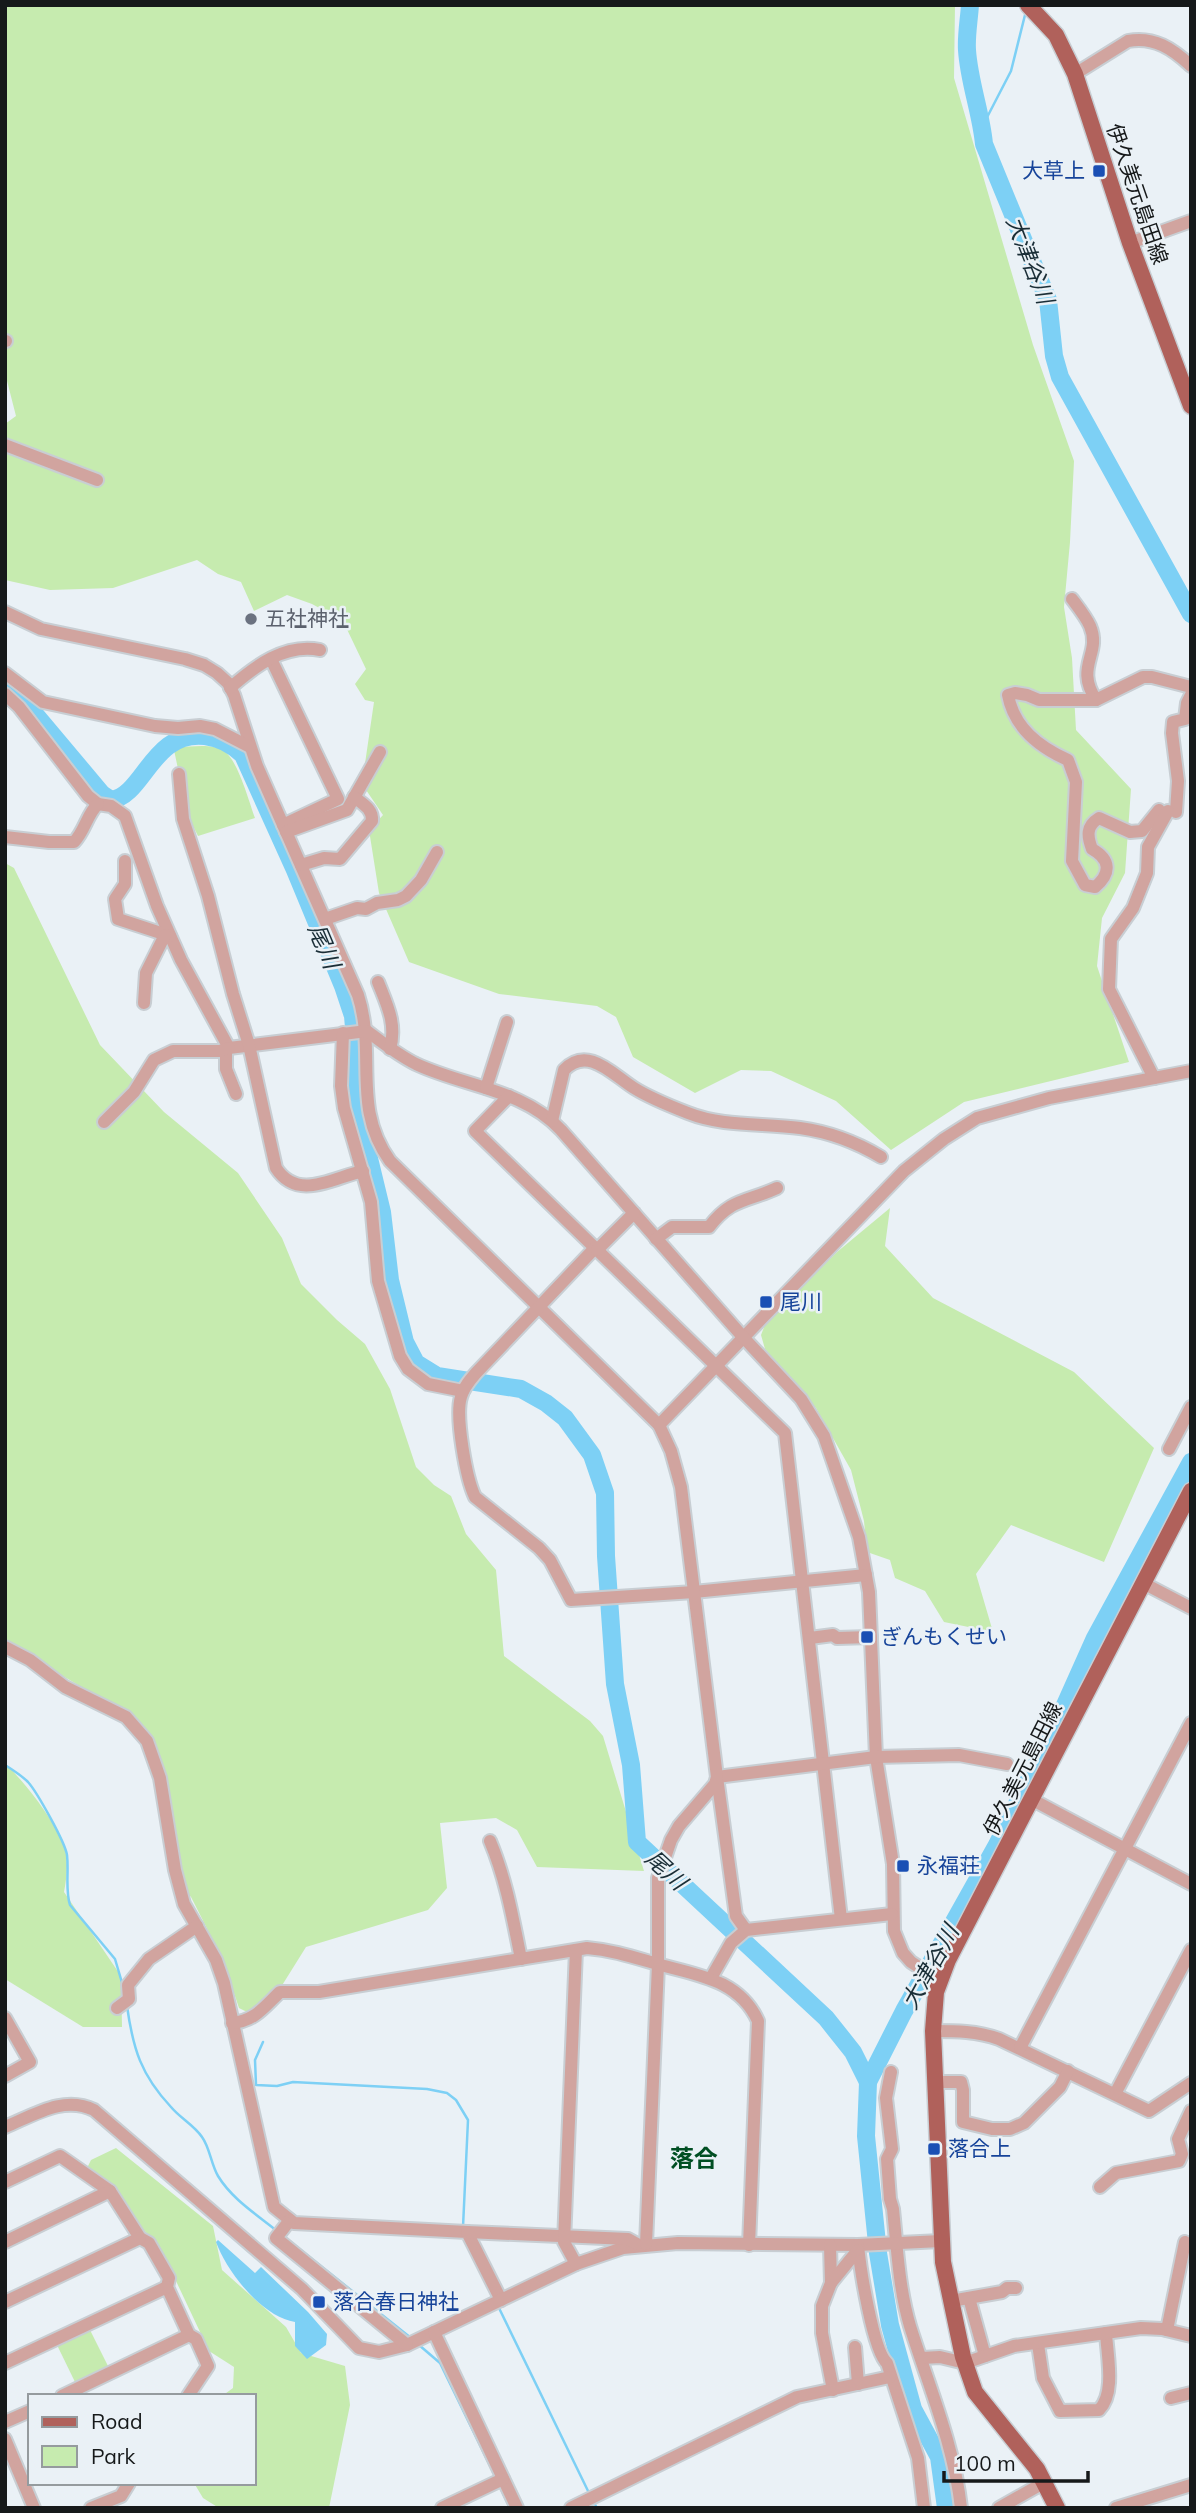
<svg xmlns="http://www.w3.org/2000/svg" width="1196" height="2513" viewBox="0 0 1196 2513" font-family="Mulish,'Noto Sans JP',sans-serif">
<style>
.green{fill:#c6ebaf}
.water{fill:#7dd0f5}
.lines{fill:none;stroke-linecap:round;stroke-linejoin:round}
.stream{stroke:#7dd0f5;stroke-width:2.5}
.river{stroke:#7dd0f5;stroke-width:18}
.minor-casing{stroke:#c8ced3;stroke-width:16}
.major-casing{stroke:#c8ced3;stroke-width:19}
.minor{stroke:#d1a49f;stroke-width:12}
.major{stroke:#b0615b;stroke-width:16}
.transit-dot{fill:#1a4fb4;stroke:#eaf1f6;stroke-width:2.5}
.worship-dot{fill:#6b7280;stroke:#eaf1f6;stroke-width:2.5}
.labels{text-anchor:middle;stroke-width:5;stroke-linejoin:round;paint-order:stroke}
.transit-label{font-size:21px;fill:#164399;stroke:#eaf1f6;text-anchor:start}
.street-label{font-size:21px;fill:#16191a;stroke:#eaf1f6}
.worship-label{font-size:21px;fill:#5b616d;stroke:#eaf1f6;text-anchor:start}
.water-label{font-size:23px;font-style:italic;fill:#1a2e37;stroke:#eaf1f6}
.quarter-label{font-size:24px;font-weight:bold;fill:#014f23;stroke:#eaf1f6}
</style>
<rect width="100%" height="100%" fill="#eaf1f6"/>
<g class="green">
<path d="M5,5h950l-1,73 79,267 41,116 -4,81 -6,65 8,51 4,72 55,59 -6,84 -23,45 -5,48 32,96 -165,40 -73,48 -55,-49 -65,-30 -30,-1 -46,23 -62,-36 -17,-40 -19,-11 -98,-12 -90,-32 -30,-69 -10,-63 14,-15 -21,-31 12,-82 -9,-2 -10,-16 11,-15 -23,-48 -31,-17 -25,-9 -33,16 -13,-29 -23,-8 -21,-14 -84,28 -63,2 -45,-10v-156l11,-8 -11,-43z"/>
<path d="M179,747c13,0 33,-4 45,4 14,9 25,51 31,67l-57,18 -10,-20 -14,-66z"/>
<path d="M5,863l9,5 86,177 64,67 74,61 44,65 19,46 36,36 28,24 25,45 26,78 18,18 17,11 15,38 30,36 8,86 86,65 13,15 41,135 -107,-4 -20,-37 -21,-12 -56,5 7,65 -19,22 -122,37 -45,72 -22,-11 -16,-48 -32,-63 -21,-22 -19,-138 -54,-41 -82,-48 -10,-2z"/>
<path d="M890,1208l-5,38 48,52 141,74 80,76 -50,114 -93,-37 -35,49 17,58 -49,-10 -19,-31 -30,-13 -5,-18 -23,-8 -3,-31 -13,-51 -35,-62 -51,-59 -4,-14 5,-13 71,-70z"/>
<path d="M5,1763c20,20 47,54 58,80 6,15 4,33 1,49l57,84 1,51h-39l-78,-48z"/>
<path d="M116,2148l97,78 9,44 64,57 15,26 44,13 5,39 -21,103h-110l-16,-10 -9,-15h60v-87h-32l11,-8 1,-21 -25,-16 -49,-104 -74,-77 5,-10z"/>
<path d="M90,2330l18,36 -33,16 -18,-37z"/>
</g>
<path class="water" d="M218,2240l37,33 6,-6 47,45 19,22 -1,11 -19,14 -12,-13v-24c-33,-5 -68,-50 -79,-80z"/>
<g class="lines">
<g class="stream">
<path d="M982,127l29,-56 15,-60"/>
<path d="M5,1765c8,5 16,10 23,17 9,10 37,60 39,73 2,17 -2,34 3,50l45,54 8,27"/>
<path d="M127,2006c6,43 14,69 44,101 9,11 23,18 31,30 8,11 9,27 16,39 14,23 38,38 59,55"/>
<path d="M263,2042l-8,18 1,25 21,1 16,-4 134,7 20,4 9,7 12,20 -5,107"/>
<path d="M282,2235l129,103"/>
<path d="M498,2306l92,189"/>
<path d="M419,2345l21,18 55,113"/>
<path d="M499,2485l11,23"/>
<path d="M593,2501l4,7"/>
</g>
<g class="river">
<path d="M970,5c-1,15 -4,31 -3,45 2,32 14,62 17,94l64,156 6,56 6,21 131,237"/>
<path d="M5,684l13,10 84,100 9,6c33,-4 41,-70 94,-64 15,2 27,8 38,19l52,115 48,116 10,30 2,23 -2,53 29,120 8,68 15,62 11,21 21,13 84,13 25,14 19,15 27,37 13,38 1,63 9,128 16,81 6,77 189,176 27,34 15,30"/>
<path d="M946,2508l-7,-51 -26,-48 -23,-84 -12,-72 -12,-117 2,-54 36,-71 93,-166 64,-131 34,-76 96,-176"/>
</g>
<defs>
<g id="minor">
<path d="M1075,74l53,-33c26,-5 45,8 63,25"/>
<path d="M1130,243l61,-22"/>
<path d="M5,341h1"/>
<path d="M5,445l92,35"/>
<path d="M1072,599c6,8 14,18 18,27 12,28 -16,40 6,74"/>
<path d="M5,612l36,17 144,30 19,6 13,8 11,10 6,12 23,71 101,229c19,59 -7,112 32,166l269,264 245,-254 40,-32 33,-21 72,-20 142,-27"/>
<path d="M271,659l67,140 -55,26"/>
<path d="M5,673l38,29 112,24 23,2 22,-2 15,3 35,18"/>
<path d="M230,688c25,-22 55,-45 90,-38"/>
<path d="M5,694l14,13 69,89 10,8 13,2 14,10 32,90 24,54 48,88 138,-17c16,12 31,24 49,33 49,23 107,25 145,66l182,207 58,62 23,37 35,101 10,55 7,165 17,107 1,67 9,22 8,9 29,19"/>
<path d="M179,774l4,45 25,77 25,98 16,51 27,123c22,34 58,9 87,3"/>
<path d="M1159,810l-17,21 -12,1 -31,-14c-13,8 -12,18 -7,31 18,10 20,24 3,38l-10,-2 -13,-24 4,-79 -8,-22c-29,-13 -54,-32 -60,-65l7,-2 12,2 12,5h57l47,-23h9l39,10"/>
<path d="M1176,812l2,-31 -6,-48 1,-11 12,-3 2,-16 4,-8"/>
<path d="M286,832l61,-22 33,-58"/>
<path d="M5,837l44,5h25c11,-11 13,-28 24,-38"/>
<path d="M125,861v23l-10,15 3,20 52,17"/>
<path d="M301,865l23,-7 16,1 32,-38c1,-12 -9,-17 -18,-24"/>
<path d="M325,919l32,-11 9,1 11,-6 21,-3 8,-4 15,-16 16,-28"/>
<path d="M378,982c9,23 19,42 12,67"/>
<path d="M144,1003l2,-30 19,-38"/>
<path d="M343,1033l-2,53 3,22 27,94 7,79 22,75 8,13 20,15 35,7"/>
<path d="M226,1049v20l10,25"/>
<path d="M1154,1078l-45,-89 2,-50 22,-31 14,-35 1,-26 20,-36"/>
<path d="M486,1088l21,-66"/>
<path d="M509,1096l-34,35 310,302 56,486"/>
<path d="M552,1121l12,-51c24,-25 49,5 70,18 16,10 36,18 54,25 35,14 75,10 112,15 30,4 56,14 81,29"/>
<path d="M104,1122l30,-30 20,-32 19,-9h47l9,-3"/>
<path d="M656,1239l16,-12h37c22,-29 38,-25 68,-39"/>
<path d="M595,1248l-119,125c-6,7 -13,15 -15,24 -6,19 5,81 14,100l64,51 11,12 21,40 123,-8 172,-17"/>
<path d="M597,1250l37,-37"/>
<path d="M1169,1449l22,-42"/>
<path d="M1143,1583l48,25"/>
<path d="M810,1638l23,-3 4,3 34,-1"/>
<path d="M5,1647l25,13 35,27 61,30 21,24 13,37 15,92 9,34 32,56 8,23 50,224 20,16 173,9 34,68"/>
<path d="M1031,1799l160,85"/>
<path d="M490,1841c16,38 23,78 31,118"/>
<path d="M746,1930l-10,-14 -19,-139 159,-20 83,-2 48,9"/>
<path d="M711,1978l20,-35 15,-13 146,-16"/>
<path d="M117,2008l12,-9 -1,-14 21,-26 48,-33"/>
<path d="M5,2018l25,44 -25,14"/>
<path d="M232,2023c23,-2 32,-16 48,-31h39l268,-44c25,2 46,9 70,16 39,11 82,15 101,57l-9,224"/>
<path d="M933,2031c23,0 44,0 66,8l150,72 42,-28"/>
<path d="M1020,2048l171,-325"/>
<path d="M891,2072l-5,26 6,51 -5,10 3,40 3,10c4,39 6,80 17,117 19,61 44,119 51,182"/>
<path d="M934,2082h27l2,8v32l29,7h18l14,-6 36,-36 8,-16"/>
<path d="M1115,2094l76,-144"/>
<path d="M5,2127c29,-12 59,-32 89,-17l208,179 57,59 20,4 28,-7 169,-81 47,-16 55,-5 180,2 83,-4"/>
<path d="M5,2182l55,-26 50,35 30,47 9,5 20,35 -2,9 22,48 7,4 12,27 -20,30"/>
<path d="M1100,2187l16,-14 63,-12 3,-7 -4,-15 13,-28"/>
<path d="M290,2220l-14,18 131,107"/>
<path d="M467,2232l161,7 9,5"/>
<path d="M5,2242l105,-51"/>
<path d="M646,2244l12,-279v-87l13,-38 8,-14 36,-42 2,-7 -36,-290 -10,-36 -12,-26"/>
<path d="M830,2245l1,38 -9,23v27l11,57"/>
<path d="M858,2245c2,22 15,106 29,118l31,95 6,50"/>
<path d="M576,2264l-12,-22 12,-292"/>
<path d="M831,2283l27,-33"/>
<path d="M969,2298l16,58"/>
<path d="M951,2301l51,-9 5,-4h9"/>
<path d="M5,2302l135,-64"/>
<path d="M1167,2330l18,-88"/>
<path d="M434,2332l83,176"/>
<path d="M1038,2344l5,34 17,33 39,-1c17,-17 8,-55 7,-77"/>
<path d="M855,2347l3,37"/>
<path d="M922,2358l18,-1 25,6 49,-17 127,-18 21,1 29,7"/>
<path d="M5,2363l162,-76"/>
<path d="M62,2396l127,-61"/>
<path d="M1171,2398l20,-5"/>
<path d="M5,2422l25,-11"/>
<path d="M5,2439l29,69"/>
<path d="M91,2508l30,-12 8,-13"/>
<path d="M442,2508l61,-29"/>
<path d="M571,2508l226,-111 93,-20"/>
<path d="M999,2508l46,-26"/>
<path d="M1116,2508l75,-23"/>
</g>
<g id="major">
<path d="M1028,5l28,30 19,39 55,169 61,163"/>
<path d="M1057,2508l-20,-39 -62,-77 -12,-35 -20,-95 -10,-231 3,-39 12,-32 243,-469"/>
</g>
</defs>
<use href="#minor" class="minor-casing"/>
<use href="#major" class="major-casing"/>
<use href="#minor" class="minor"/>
<use href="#major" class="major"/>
</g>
<g class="transit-dot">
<rect x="1092" y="164" width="14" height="14" rx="3.5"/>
<rect x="759" y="1295" width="14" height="14" rx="3.5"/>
<rect x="860" y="1630" width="14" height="14" rx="3.5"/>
<rect x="896" y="1859" width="14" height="14" rx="3.5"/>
<rect x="927" y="2142" width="14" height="14" rx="3.5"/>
<rect x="312" y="2295" width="14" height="14" rx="3.5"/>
</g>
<circle class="worship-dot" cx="251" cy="619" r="7"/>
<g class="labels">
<g class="transit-label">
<text x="1085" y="178" text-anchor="end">大草上</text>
<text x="780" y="1309">尾川</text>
<text x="881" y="1644">ぎんもくせい</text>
<text x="917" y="1873">永福荘</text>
<text x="948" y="2156">落合上</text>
<text x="333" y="2309">落合春日神社</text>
</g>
<g class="street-label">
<text transform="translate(1137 194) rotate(71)" y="7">伊久美元島田線</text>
<text transform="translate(1023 1769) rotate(-63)" y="7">伊久美元島田線</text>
</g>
<g class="worship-label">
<text x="265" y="626">五社神社</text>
</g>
<g class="water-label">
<text transform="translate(1030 260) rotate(69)" y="8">大津谷川</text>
<text transform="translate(324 946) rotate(67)" y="8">尾川</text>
<text transform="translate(666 1870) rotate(43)" y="8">尾川</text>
<text transform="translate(930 1967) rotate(-61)" y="8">大津谷川</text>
</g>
<g class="quarter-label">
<text x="694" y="2167">落合</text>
</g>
</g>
<rect width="1196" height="2513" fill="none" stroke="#16191a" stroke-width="14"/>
<rect x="28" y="2394" width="228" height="91" fill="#eaf1f6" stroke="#959b9e" stroke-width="2"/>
<rect x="42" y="2417" width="35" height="10" fill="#b0615b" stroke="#959b9e" stroke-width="2"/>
<text x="91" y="2429" font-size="21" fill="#16191a">Road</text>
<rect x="42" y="2446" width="35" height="21" fill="#c6ebaf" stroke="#959b9e" stroke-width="2"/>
<text x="91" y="2464" font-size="21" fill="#16191a">Park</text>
<path d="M944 2471v10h144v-10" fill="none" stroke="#16191a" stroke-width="3.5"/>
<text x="954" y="2471" font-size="21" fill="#16191a" stroke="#eaf1f6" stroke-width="5" paint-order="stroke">100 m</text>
</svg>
